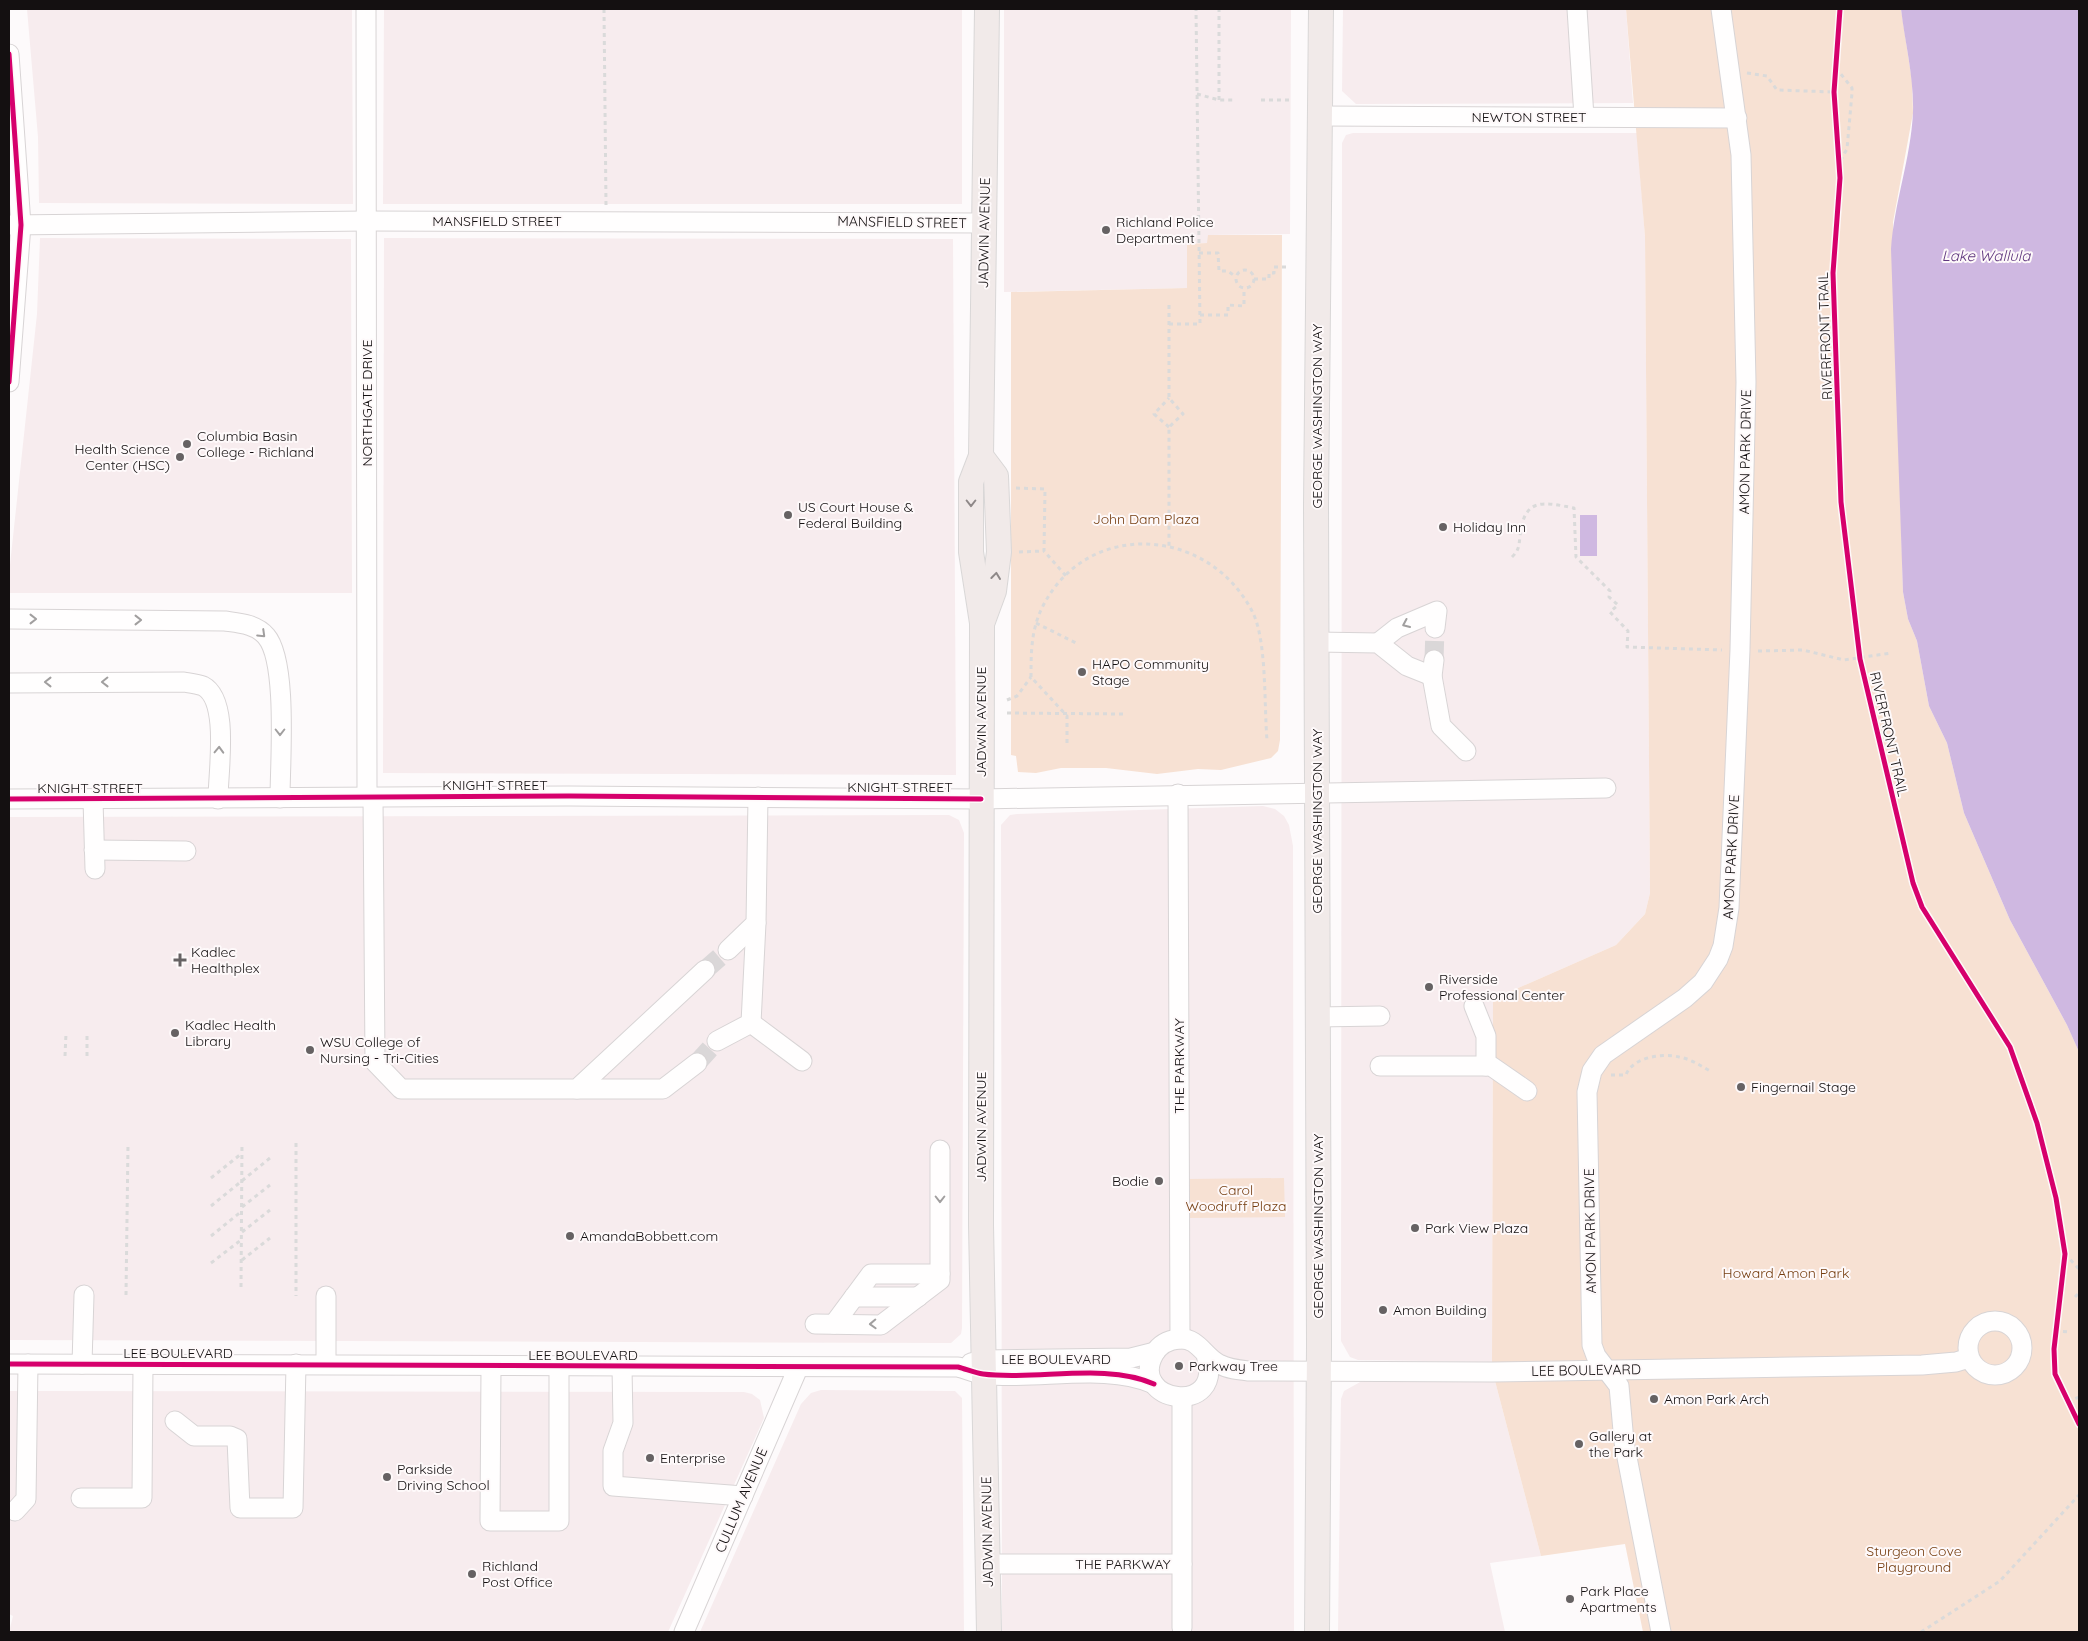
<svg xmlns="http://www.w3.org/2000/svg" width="2088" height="1641" viewBox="0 0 2088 1641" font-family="Quicksand,sans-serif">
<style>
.built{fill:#f7ecee}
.green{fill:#f7e1d3}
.water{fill:#cfb8e1}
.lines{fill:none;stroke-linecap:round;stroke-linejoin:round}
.minor-tunnel{stroke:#dad7d8;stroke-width:19;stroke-dasharray:19 9;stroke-linecap:butt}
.minor-casing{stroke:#d8d4d5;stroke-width:21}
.major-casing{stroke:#d9d7d7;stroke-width:26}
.path{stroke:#dadada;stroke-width:3;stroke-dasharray:4 4;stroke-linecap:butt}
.minor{stroke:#fffefe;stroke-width:19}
.major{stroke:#f1eae9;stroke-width:24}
.cycleway-casing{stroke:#fef9fa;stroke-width:8}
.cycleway{stroke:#d6006c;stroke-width:5}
.oneway{stroke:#8e8888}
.oneway2{stroke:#a19f9f}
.poi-dot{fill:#666263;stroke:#fef9fa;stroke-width:2}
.labels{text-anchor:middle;stroke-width:4;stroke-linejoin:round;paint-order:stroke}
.street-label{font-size:14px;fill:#141011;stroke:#fef9fa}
.poi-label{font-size:14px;fill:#141011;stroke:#fef9fa;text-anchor:start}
.park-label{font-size:14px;fill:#763e10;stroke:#fef9fa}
.water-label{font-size:15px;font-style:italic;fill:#61387f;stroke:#fef9fa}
</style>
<rect width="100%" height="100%" fill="#fdfafb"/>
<g class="built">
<path d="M27,9h325l1,195 -314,-1 -1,-66z"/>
<path d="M384,9h578v195h-579z"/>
<path d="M1004,9h287l-1,225 -81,1 -1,8 -21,1 1,44 -184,4z"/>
<path d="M1343,9h283l7,94 -277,1 -14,-13z"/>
<path d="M1353,133h284l8,104 5,656 -5,21 -29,31 -123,54 -1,363 -134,-2 -8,-3 -9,-16 1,-1198 4,-8z"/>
<path d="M40,238l311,1 1,354h-343v-19l28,-260z"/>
<path d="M384,238l569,1 3,536 -573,-2z"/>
<path d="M1263,806l12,3 9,7 5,9 4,21 1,786h-292l-1,-807 9,-10 7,-1z"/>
<path d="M949,815l10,5 5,13 -2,495 -1,6 -10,9 -942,-3v-523z"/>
<path d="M1362,1381h133l46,175 -51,7 15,69h-167l3,-233 3,-8z"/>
<path d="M821,1390l128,1h6l7,7 2,234h-264l101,-228 10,-11z"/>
<path d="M9,1391l735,1 8,2 8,6 4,18 -96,214h-659l4,-16 -4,-2z"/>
</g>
<g class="green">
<path d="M1626,9h275l11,72 1,32 -20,109 10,370 5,27 9,22 12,65 18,37 17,70 46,107 57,105 12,27v580h-436l-18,-88 -84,12 -46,-175 -3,-19 1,-363 123,-54 29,-31 5,-21 -5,-656z"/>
<path d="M1208,235h74l-2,505 -2,11 -7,7 -50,12 -23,-1 -41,5 -51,-6h-45l-25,5 -18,-1 -2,-16 -5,-1v-463l176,-4v-44l20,-1z"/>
<path d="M1284,1178l1,39 -97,1 -1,-39z"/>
</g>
<g class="water">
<path d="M1901,9h178v1043l-12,-27 -57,-105 -46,-107 -17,-70 -18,-37 -12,-65 -9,-22 -5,-27 -12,-343c3,-46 20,-91 22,-137 1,-35 -8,-69 -12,-103z"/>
<rect x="1580" y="515" width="17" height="41"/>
</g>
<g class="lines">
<g class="minor-tunnel">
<path d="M1434,660l1,-32"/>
<path d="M705,970l23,-20"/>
<path d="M697,1063l20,-22"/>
</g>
<defs>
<g id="minor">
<path d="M366,9l1,788"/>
<path d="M1577,9l7,108"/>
<path d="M9,54l12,171 -12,157"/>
<path d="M1320,116l417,2"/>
<path d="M9,225l358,-4 618,2"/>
<path d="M9,619l216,2c14,2 31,3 41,15 22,25 14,127 14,162"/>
<path d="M1317,642l61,1 29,23 25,10"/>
<path d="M1378,643l19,-15 40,-17 -2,17"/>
<path d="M1434,660l-2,16 9,50 25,25"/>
<path d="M9,683l175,-1c6,1 14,2 19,4 27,14 15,86 15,113"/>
<path d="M1178,794l2,545"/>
<path d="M373,797l2,265 26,27h176l128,-119"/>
<path d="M9,799l560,-3 412,3 625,-11"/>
<path d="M93,800l2,69"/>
<path d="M94,850l92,1"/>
<path d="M728,950l28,-27 2,-126"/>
<path d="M1474,1006l12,30v30"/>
<path d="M1317,1017l63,-1"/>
<path d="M751,1023l51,38"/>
<path d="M717,1041l34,-18 5,-100"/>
<path d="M1380,1066h111l36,25"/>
<path d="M577,1089h86l34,-26"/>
<path d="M854,1297h64"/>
<circle cx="1995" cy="1348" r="27"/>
<path d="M815,1324l66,1 59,-45v-130"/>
<path d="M834,1324l37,-50h69"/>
<path d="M1206,1355c20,63 -79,48 -52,-1 5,-9 14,-14 25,-15 19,-2 25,18 40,25 9,5 20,6 30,7l243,1 430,-7 34,-3 13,-4"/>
<path d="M971,1363l12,-3 148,-2 24,-6"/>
<path d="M9,1364l949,3c8,2 17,6 25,7 52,7 123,-12 171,10"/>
<path d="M82,1364l2,-69"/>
<path d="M326,1364v-68"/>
<path d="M491,1366l-1,155h69v-155"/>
<path d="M622,1367l1,56 -10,28v35l130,10"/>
<path d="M1182,1398v230"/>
<path d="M175,1421l19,15h36l7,3 3,69h53l3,-144"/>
<path d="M81,1498h61l1,-134"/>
<path d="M15,1511l11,-12 2,-135"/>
<path d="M988,1564h194"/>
<path d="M684,1632l114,-264"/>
<path d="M1661,1632l-37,-190 -5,-56 -23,-30 -4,-11 -5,-253 5,-21 11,-16 82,-57 18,-16 15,-23 5,-13 6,-38 11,-258 6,-268 -5,-227 -20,-146"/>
</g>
<g id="major">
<path d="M987,9l-6,447 -10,26v70l11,71 -1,602 8,407"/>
<path d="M981,456l15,20 3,76 -5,39 -11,30"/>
<path d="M1317,1632l2,-287 -3,-840 5,-496"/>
</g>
</defs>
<use href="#minor" class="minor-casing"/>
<use href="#major" class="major-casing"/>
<g class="path">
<path d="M604,9l2,196"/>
<path d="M1836,68l16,20v5l-5,56 -8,14"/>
<path d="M1747,73l20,3 10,14 57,2"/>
<path d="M1197,94l22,6h17"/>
<path d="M1219,100v-91"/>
<path d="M1261,100h28"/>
<path d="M1199,253h19l1,18h9l8,6"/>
<circle cx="1245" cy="279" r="9"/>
<path d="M1254,279h15v-6h5v-6h15"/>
<path d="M1169,305v93l14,16 -14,13v119"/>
<path d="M1200,315h28v-10l16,1v-18"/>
<path d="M1169,324h31l-4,-315"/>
<path d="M1169,427l-15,-13 15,-16"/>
<path d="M1016,488l29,1 -1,62 22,25"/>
<path d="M1019,552l25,-1"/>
<path d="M1512,557c7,-7 7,-11 8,-21 4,-39 23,-34 54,-28l2,49 34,34 -1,6 9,8 -8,7 18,19 -1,16 95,3"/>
<path d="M1036,623l40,20"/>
<path d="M1758,651l45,-1 41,10 47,-7"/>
<path d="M1007,700l10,-4 14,-19"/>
<path d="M1007,713l117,1"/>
<path d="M1067,743v-27l-36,-39c0,-23 0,-45 10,-67 43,-92 168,-85 212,3 14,29 11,93 14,127"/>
<path d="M65,1056l1,-23"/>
<path d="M87,1056v-23"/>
<path d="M1611,1075h15c6,-18 37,-22 53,-18 12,2 22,9 33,15"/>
<path d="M296,1143v153"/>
<path d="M211,1178l30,-24"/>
<path d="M211,1206l59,-48"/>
<path d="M242,1207l28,-22"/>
<path d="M242,1232l28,-22"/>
<path d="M211,1236l31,-25"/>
<path d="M2065,1254l14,15"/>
<path d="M242,1260l28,-22"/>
<path d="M211,1263l30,-23"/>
<path d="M241,1287l1,-144"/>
<path d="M126,1295l2,-151"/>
<path d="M2075,1297l4,-4"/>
<path d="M2055,1331l14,1"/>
<path d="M2068,1402l11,-5"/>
<path d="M1921,1632l79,-51 79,-86"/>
</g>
<use href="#minor" class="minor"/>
<use href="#major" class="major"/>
<defs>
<g id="cycleway">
<path d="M1840,9l-6,83 6,86 -7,95 8,229 19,157 53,224 9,24 88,140 27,76 19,75 9,56 -11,95 1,25 24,50"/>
<path d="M9,54l12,171 -12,157"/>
<path d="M9,799l560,-3 412,3"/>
<path d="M9,1364l949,3c8,2 17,6 25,7 52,7 123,-12 171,10"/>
</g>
</defs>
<use href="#cycleway" class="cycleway-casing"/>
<use href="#cycleway" class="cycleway"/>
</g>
<defs><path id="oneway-chevron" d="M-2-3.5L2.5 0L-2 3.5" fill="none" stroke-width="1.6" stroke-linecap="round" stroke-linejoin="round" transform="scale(1.25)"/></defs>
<g class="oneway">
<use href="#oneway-chevron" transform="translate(971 503) rotate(90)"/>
<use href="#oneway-chevron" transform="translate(996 576) rotate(-83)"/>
</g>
<g class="oneway2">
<use href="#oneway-chevron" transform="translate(33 619)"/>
<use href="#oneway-chevron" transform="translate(138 620)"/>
<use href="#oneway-chevron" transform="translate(1406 624) rotate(156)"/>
<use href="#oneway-chevron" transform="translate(262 634) rotate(44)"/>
<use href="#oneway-chevron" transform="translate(48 682) rotate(180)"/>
<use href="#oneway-chevron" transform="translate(105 682) rotate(179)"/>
<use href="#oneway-chevron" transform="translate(280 732) rotate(90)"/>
<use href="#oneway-chevron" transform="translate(219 750) rotate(-88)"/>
<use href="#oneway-chevron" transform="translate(940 1199) rotate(90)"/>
<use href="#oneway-chevron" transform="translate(873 1324) rotate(178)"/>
</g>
<g class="poi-dot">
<circle cx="1106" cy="230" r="5"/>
<circle cx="187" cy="444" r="5"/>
<circle cx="180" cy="457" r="5"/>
<circle cx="788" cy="515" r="5"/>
<circle cx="1443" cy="527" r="5"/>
<circle cx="1082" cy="672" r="5"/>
<path d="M177.5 952.5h5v5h5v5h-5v5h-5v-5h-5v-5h5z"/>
<circle cx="1429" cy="987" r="5"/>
<circle cx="175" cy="1033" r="5"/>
<circle cx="310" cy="1050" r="5"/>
<circle cx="1741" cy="1087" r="5"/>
<circle cx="1159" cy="1181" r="5"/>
<circle cx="1415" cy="1228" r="5"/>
<circle cx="570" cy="1236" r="5"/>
<circle cx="1383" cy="1310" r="5"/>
<circle cx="1179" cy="1366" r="5"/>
<circle cx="1654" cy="1399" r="5"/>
<circle cx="1579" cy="1444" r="5"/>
<circle cx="650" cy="1458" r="5"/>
<circle cx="387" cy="1477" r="5"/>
<circle cx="472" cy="1574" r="5"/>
<circle cx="1570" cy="1599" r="5"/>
</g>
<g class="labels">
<g class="street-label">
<text x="1529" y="122">NEWTON STREET</text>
<text x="497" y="226">MANSFIELD STREET</text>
<text transform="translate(902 222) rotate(1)" y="5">MANSFIELD STREET</text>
<text transform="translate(984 233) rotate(-89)" y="5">JADWIN AVENUE</text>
<text transform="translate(1825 336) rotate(-92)" y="5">RIVERFRONT TRAIL</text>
<text transform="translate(367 403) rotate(-90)" y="5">NORTHGATE DRIVE</text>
<text transform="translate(1317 416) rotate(-90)" y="5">GEORGE WASHINGTON WAY</text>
<text transform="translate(1745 452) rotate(-89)" y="5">AMON PARK DRIVE</text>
<text transform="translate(981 722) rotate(-90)" y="5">JADWIN AVENUE</text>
<text transform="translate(1889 734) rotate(77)" y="5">RIVERFRONT TRAIL</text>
<text x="495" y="790">KNIGHT STREET</text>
<text x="900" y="792">KNIGHT STREET</text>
<text x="90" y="793">KNIGHT STREET</text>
<text transform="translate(1317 821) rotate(-90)" y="5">GEORGE WASHINGTON WAY</text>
<text transform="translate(1731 857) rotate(-87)" y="5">AMON PARK DRIVE</text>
<text transform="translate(1179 1066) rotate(-90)" y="5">THE PARKWAY</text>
<text transform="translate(981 1127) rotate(-90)" y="5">JADWIN AVENUE</text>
<text transform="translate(1318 1226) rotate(-90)" y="5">GEORGE WASHINGTON WAY</text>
<text transform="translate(1590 1231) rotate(-91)" y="5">AMON PARK DRIVE</text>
<text x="178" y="1358">LEE BOULEVARD</text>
<text x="583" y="1360">LEE BOULEVARD</text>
<text x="1056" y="1364">LEE BOULEVARD</text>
<text transform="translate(1586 1370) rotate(-1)" y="5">LEE BOULEVARD</text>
<text transform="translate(741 1500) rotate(-67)" y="5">CULLUM AVENUE</text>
<text transform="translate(987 1532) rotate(-91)" y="5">JADWIN AVENUE</text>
<text x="1123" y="1569">THE PARKWAY</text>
</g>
<g class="poi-label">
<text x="1116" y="227">Richland Police<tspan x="1116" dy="16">Department</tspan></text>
<text x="197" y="441">Columbia Basin<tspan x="197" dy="16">College - Richland</tspan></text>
<text x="170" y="454" text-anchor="end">Health Science<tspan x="170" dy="16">Center (HSC)</tspan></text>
<text x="798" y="512">US Court House &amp;<tspan x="798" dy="16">Federal Building</tspan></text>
<text x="1453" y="532">Holiday Inn</text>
<text x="1092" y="669">HAPO Community<tspan x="1092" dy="16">Stage</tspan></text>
<text x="191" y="957">Kadlec<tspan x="191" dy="16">Healthplex</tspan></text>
<text x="1439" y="984">Riverside<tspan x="1439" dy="16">Professional Center</tspan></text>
<text x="185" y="1030">Kadlec Health<tspan x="185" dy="16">Library</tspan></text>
<text x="320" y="1047">WSU College of<tspan x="320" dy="16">Nursing - Tri-Cities</tspan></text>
<text x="1751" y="1092">Fingernail Stage</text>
<text x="1149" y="1186" text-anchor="end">Bodie</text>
<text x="1425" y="1233">Park View Plaza</text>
<text x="580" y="1241">AmandaBobbett.com</text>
<text x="1393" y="1315">Amon Building</text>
<text x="1189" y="1371">Parkway Tree</text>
<text x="1664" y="1404">Amon Park Arch</text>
<text x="1589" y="1441">Gallery at<tspan x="1589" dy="16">the Park</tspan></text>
<text x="660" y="1463">Enterprise</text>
<text x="397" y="1474">Parkside<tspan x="397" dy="16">Driving School</tspan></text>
<text x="482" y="1571">Richland<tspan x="482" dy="16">Post Office</tspan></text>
<text x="1580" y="1596">Park Place<tspan x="1580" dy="16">Apartments</tspan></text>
</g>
<g class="park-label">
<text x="1146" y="524">John Dam Plaza</text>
<text x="1236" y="1195">Carol<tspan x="1236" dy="16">Woodruff Plaza</tspan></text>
<text x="1786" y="1278">Howard Amon Park</text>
<text x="1914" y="1556">Sturgeon Cove<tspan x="1914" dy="16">Playground</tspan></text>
</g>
<g class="water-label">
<text x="1986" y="261">Lake Wallula</text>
</g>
</g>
<rect width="2088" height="1641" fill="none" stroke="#141011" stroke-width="20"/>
</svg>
